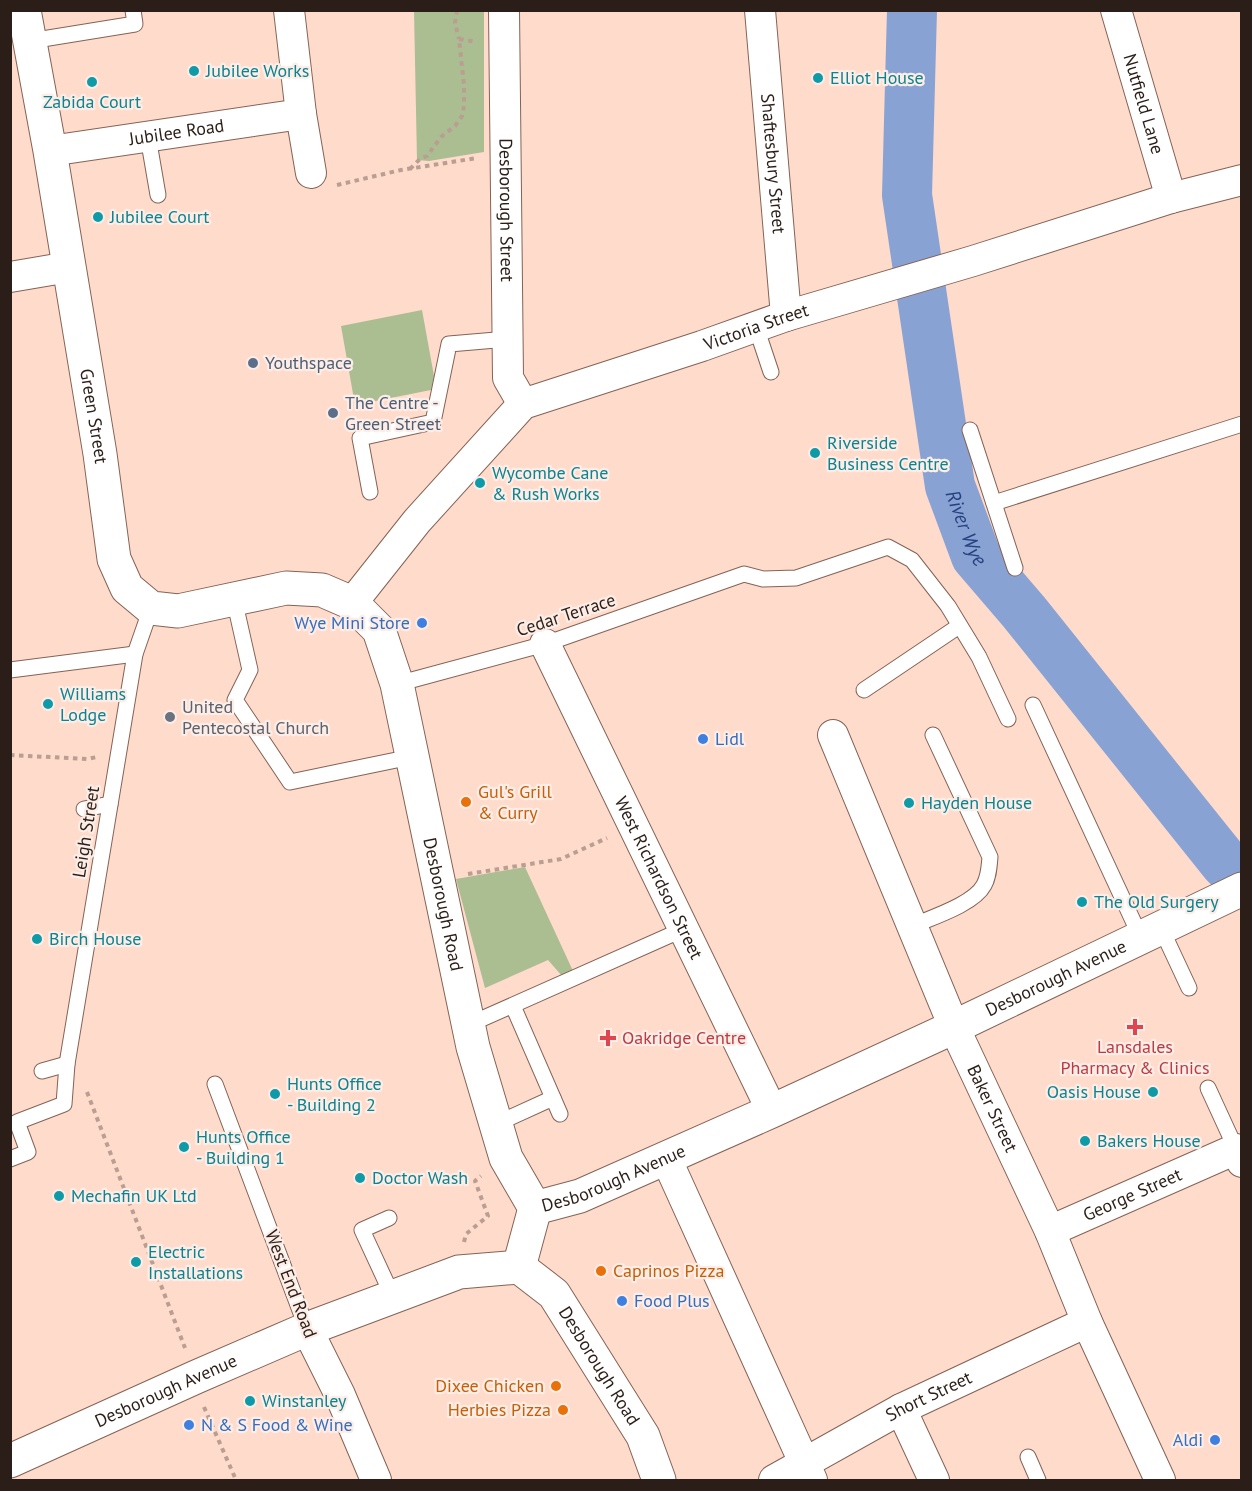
<svg xmlns="http://www.w3.org/2000/svg" width="1252" height="1491" viewBox="0 0 1252 1491" font-family="'PT Sans',sans-serif">
<style>
.green{fill:#aabe92}
.lines{fill:none;stroke-linecap:round;stroke-linejoin:round}
.river{stroke:#89a2d4;stroke-width:50}
.service-casing{stroke:#836356;stroke-width:17}
.minor-casing{stroke:#836356;stroke-width:32}
.tertiary-casing{stroke:#836356;stroke-width:35}
.path{stroke:#ba9e91;stroke-width:4;stroke-dasharray:4.5 4.5;stroke-linecap:butt}
.service{stroke:#fff;stroke-width:15}
.minor{stroke:#fff;stroke-width:30}
.tertiary{stroke:#fff;stroke-width:33}
.culture-dot{fill:#0f9aa8;stroke:#fcede7;stroke-width:2}
.service-dot{fill:#5c6f8a;stroke:#fcede7;stroke-width:2}
.shop-dot{fill:#3f7fe0;stroke:#fcede7;stroke-width:2}
.worship-dot{fill:#6b7280;stroke:#fcede7;stroke-width:2}
.food-dot{fill:#e8710a;stroke:#fcede7;stroke-width:2}
.health-dot{fill:#e0444e;stroke:#fcede7;stroke-width:2}
.labels{text-anchor:middle;stroke-width:4.5;stroke-linejoin:round;paint-order:stroke}
.culture-label{font-size:18px;fill:#0d838f;stroke:#fcede7;text-anchor:start}
.street-label{font-size:18px;fill:#2b1e18;stroke:#fcede7}
.service-label{font-size:18px;fill:#4e5e75;stroke:#fcede7;text-anchor:start}
.shop-label{font-size:18px;fill:#366cbe;stroke:#fcede7;text-anchor:start}
.worship-label{font-size:18px;fill:#5b616d;stroke:#fcede7;text-anchor:start}
.food-label{font-size:18px;fill:#c56008;stroke:#fcede7;text-anchor:start}
.health-label{font-size:18px;fill:#be3a42;stroke:#fcede7;text-anchor:start}
.water-label{font-size:20px;font-style:italic;fill:#26427f;stroke:#fcede7}
</style>
<rect width="100%" height="100%" fill="#ffdbcb"/>
<g class="green">
<path d="M414,11h70v141l-55,9 -12,-1z"/>
<path d="M422,310l12,66 -3,14 -76,15 -14,-79z"/>
<path d="M525,867l48,104 -11,5 -14,-16 -63,28 -29,-109z"/>
</g>
<g class="lines">
<path class="river" id="s1" d="M912,10l-5,185 43,291 26,70 48,56 201,251 17,17"/>
<defs>
<g id="service">
<path d="M30,41l105,-17 -2,-14"/>
<path d="M148,137l10,58"/>
<path d="M756,327l15,45"/>
<path d="M970,430l45,138"/>
<path d="M370,492l-10,-54 73,-16 16,-78 59,-5"/>
<path d="M994,503l248,-79"/>
<path d="M234,599l16,71 -15,30 55,82 121,-25"/>
<path d="M10,670l125,-16"/>
<path d="M397,684l148,-40 199,-70 19,5 33,-1 92,-31 24,13 36,46 31,51 29,62"/>
<path d="M864,690l95,-64"/>
<path d="M1033,705l108,233"/>
<path d="M84,809l26,-5"/>
<path d="M912,926c21,-9 62,-22 72,-41 5,-9 5,-18 6,-28l-57,-122"/>
<path d="M1161,928l28,60"/>
<path d="M513,1006l47,108"/>
<path d="M468,1025l216,-96"/>
<path d="M42,1071l25,-7"/>
<path d="M215,1084l92,245"/>
<path d="M1208,1088l28,61"/>
<path d="M496,1124l57,-26"/>
<path d="M10,1159l18,-7 -11,-30 47,-18 3,-40 68,-410 16,-46"/>
<path d="M389,1218l-27,12 31,67"/>
<path d="M1028,1457l10,23"/>
</g>
<g id="minor">
<path id="s2" d="M504,10l4,368 15,26"/>
<path id="s3" d="M760,10l26,306"/>
<path id="s4" d="M1116,10l55,188"/>
<path d="M301,114l10,59"/>
<path id="s5" d="M50,151l251,-37 -12,-104"/>
<path d="M10,277l59,-10"/>
<path id="s6" d="M352,603l65,-82 106,-117 179,-58 84,-30 187,-55 198,-63 71,-18"/>
<path id="s7" d="M545,644l227,467"/>
<path id="s8" d="M833,735l121,292 96,204 37,91 73,158"/>
<path d="M666,1158l146,322"/>
<path id="s9" d="M1050,1231l186,-82 6,13"/>
<path d="M307,1329l33,66 36,85"/>
<path d="M901,1409l33,71"/>
<path id="s10" d="M774,1480l127,-71 186,-87"/>
</g>
<g id="tertiary">
<path id="s11" d="M24,10l26,141 50,303 14,105 13,29 24,20 27,3 108,-23 36,2 30,13 27,27 18,54 76,363 33,111 29,50"/>
<path id="s12" d="M535,1208l45,-12 192,-85 182,-84 288,-138"/>
<path id="s13" d="M519,1267l35,27 89,142 16,44"/>
<path d="M519,1267l16,-59"/>
<path id="s14" d="M10,1461l186,-84 111,-48 152,-57 60,-5"/>
</g>
</defs>
<use href="#service" class="service-casing"/>
<use href="#minor" class="minor-casing"/>
<use href="#tertiary" class="tertiary-casing"/>
<g class="path">
<path d="M457,10l-2,13 4,16"/>
<path d="M410,169l10,-10 7,-3 14,-19 14,-11 7,-10 2,-10v-21l-5,-46 18,3"/>
<path d="M337,185l64,-15 76,-12"/>
<path d="M10,755l77,4 10,-2"/>
<path d="M468,874l93,-15 46,-21"/>
<path d="M87,1092l98,256"/>
<path d="M464,1242l2,-8 22,-18 -13,-35 6,-5"/>
<path d="M204,1407l32,73"/>
</g>
<use href="#service" class="service"/>
<use href="#minor" class="minor"/>
<use href="#tertiary" class="tertiary"/>
</g>
<g class="culture-dot">
<circle cx="194" cy="71" r="6"/>
<circle cx="818" cy="78" r="6"/>
<circle cx="92" cy="82" r="6"/>
<circle cx="98" cy="217" r="6"/>
<circle cx="815" cy="453" r="6"/>
<circle cx="480" cy="483" r="6"/>
<circle cx="48" cy="704" r="6"/>
<circle cx="909" cy="803" r="6"/>
<circle cx="1082" cy="902" r="6"/>
<circle cx="37" cy="939" r="6"/>
<circle cx="1153" cy="1092" r="6"/>
<circle cx="275" cy="1094" r="6"/>
<circle cx="1085" cy="1141" r="6"/>
<circle cx="184" cy="1147" r="6"/>
<circle cx="360" cy="1178" r="6"/>
<circle cx="59" cy="1196" r="6"/>
<circle cx="136" cy="1262" r="6"/>
<circle cx="250" cy="1401" r="6"/>
</g>
<g class="service-dot">
<circle cx="253" cy="363" r="6"/>
<circle cx="333" cy="413" r="6"/>
</g>
<g class="shop-dot">
<circle cx="422" cy="623" r="6"/>
<circle cx="703" cy="739" r="6"/>
<circle cx="622" cy="1301" r="6"/>
<circle cx="189" cy="1425" r="6"/>
<circle cx="1215" cy="1440" r="6"/>
</g>
<circle class="worship-dot" cx="170" cy="717" r="6"/>
<g class="food-dot">
<circle cx="466" cy="802" r="6"/>
<circle cx="601" cy="1271" r="6"/>
<circle cx="556" cy="1386" r="6"/>
<circle cx="563" cy="1410" r="6"/>
</g>
<g class="health-dot">
<path d="M1132 1018h6v6h6v6h-6v6h-6v-6h-6v-6h6z"/>
<path d="M605 1029h6v6h6v6h-6v6h-6v-6h-6v-6h6z"/>
</g>
<g class="labels">
<g class="culture-label">
<text x="206" y="77">Jubilee Works</text>
<text x="830" y="84">Elliot House</text>
<text x="92" y="108" text-anchor="middle">Zabida Court</text>
<text x="110" y="223">Jubilee Court</text>
<text x="827" y="449">Riverside<tspan x="827" dy="21">Business Centre</tspan></text>
<text x="492" y="479">Wycombe Cane<tspan x="492" dy="21">&amp; Rush Works</tspan></text>
<text x="60" y="700">Williams<tspan x="60" dy="21">Lodge</tspan></text>
<text x="921" y="809">Hayden House</text>
<text x="1094" y="908">The Old Surgery</text>
<text x="49" y="945">Birch House</text>
<text x="287" y="1090">Hunts Office<tspan x="287" dy="21">- Building 2</tspan></text>
<text x="1141" y="1098" text-anchor="end">Oasis House</text>
<text x="196" y="1143">Hunts Office<tspan x="196" dy="21">- Building 1</tspan></text>
<text x="1097" y="1147">Bakers House</text>
<text x="372" y="1184">Doctor Wash</text>
<text x="71" y="1202">Mechafin UK Ltd</text>
<text x="148" y="1258">Electric<tspan x="148" dy="21">Installations</tspan></text>
<text x="262" y="1407">Winstanley</text>
</g>
<g class="street-label">
<text dy="6" stroke="none"><textPath href="#s4" startOffset="98">Nutfield Lane</textPath></text>
<text dy="6" stroke="none"><textPath href="#s5" startOffset="128">Jubilee Road</textPath></text>
<text dy="6" stroke="none"><textPath href="#s3" startOffset="154">Shaftesbury Street</textPath></text>
<text dy="6" stroke="none"><textPath href="#s2" startOffset="200">Desborough Street</textPath></text>
<text dy="6" stroke="none"><textPath href="#s6" startOffset="508">Victoria Street</textPath></text>
<text dy="6" stroke="none"><textPath href="#s11" startOffset="412">Green Street</textPath></text>
<text transform="translate(566 615) rotate(-18)" y="6">Cedar Terrace</text>
<text transform="translate(86 832) rotate(-81)" y="6">Leigh Street</text>
<text dy="6" stroke="none"><textPath href="#s7" startOffset="260">West Richardson Street</textPath></text>
<text dy="6" stroke="none"><textPath href="#s11" startOffset="1146">Desborough Road</textPath></text>
<text dy="6" stroke="none"><textPath href="#s12" startOffset="570">Desborough Avenue</textPath></text>
<text dy="6" stroke="none"><textPath href="#s8" startOffset="406">Baker Street</textPath></text>
<text dy="6" stroke="none"><textPath href="#s12" startOffset="84">Desborough Avenue</textPath></text>
<text dy="6" stroke="none"><textPath href="#s9" startOffset="90">George Street</textPath></text>
<text transform="translate(291 1284) rotate(69)" y="6">West End Road</text>
<text dy="6" stroke="none"><textPath href="#s13" startOffset="129">Desborough Road</textPath></text>
<text dy="6" stroke="none"><textPath href="#s14" startOffset="171">Desborough Avenue</textPath></text>
<text dy="6" stroke="none"><textPath href="#s10" startOffset="176">Short Street</textPath></text>
</g>
<g class="service-label">
<text x="265" y="369">Youthspace</text>
<text x="345" y="409">The Centre -<tspan x="345" dy="21">Green Street</tspan></text>
</g>
<g class="shop-label">
<text x="410" y="629" text-anchor="end">Wye Mini Store</text>
<text x="715" y="745">Lidl</text>
<text x="634" y="1307">Food Plus</text>
<text x="201" y="1431">N &amp; S Food &amp; Wine</text>
<text x="1203" y="1446" text-anchor="end">Aldi</text>
</g>
<g class="worship-label">
<text x="182" y="713">United<tspan x="182" dy="21">Pentecostal Church</tspan></text>
</g>
<g class="food-label">
<text x="478" y="798">Gul's Grill<tspan x="478" dy="21">&amp; Curry</tspan></text>
<text x="613" y="1277">Caprinos Pizza</text>
<text x="544" y="1392" text-anchor="end">Dixee Chicken</text>
<text x="551" y="1416" text-anchor="end">Herbies Pizza</text>
</g>
<g class="health-label">
<text x="622" y="1044">Oakridge Centre</text>
<text x="1135" y="1053" text-anchor="middle">Lansdales<tspan x="1135" dy="21">Pharmacy &amp; Clinics</tspan></text>
</g>
<g class="water-label">
<text dy="7" stroke="none"><textPath href="#s1" startOffset="524">River Wye</textPath></text>
</g>
</g>
<rect width="1252" height="1491" fill="none" stroke="#2b1e18" stroke-width="24"/>
</svg>
